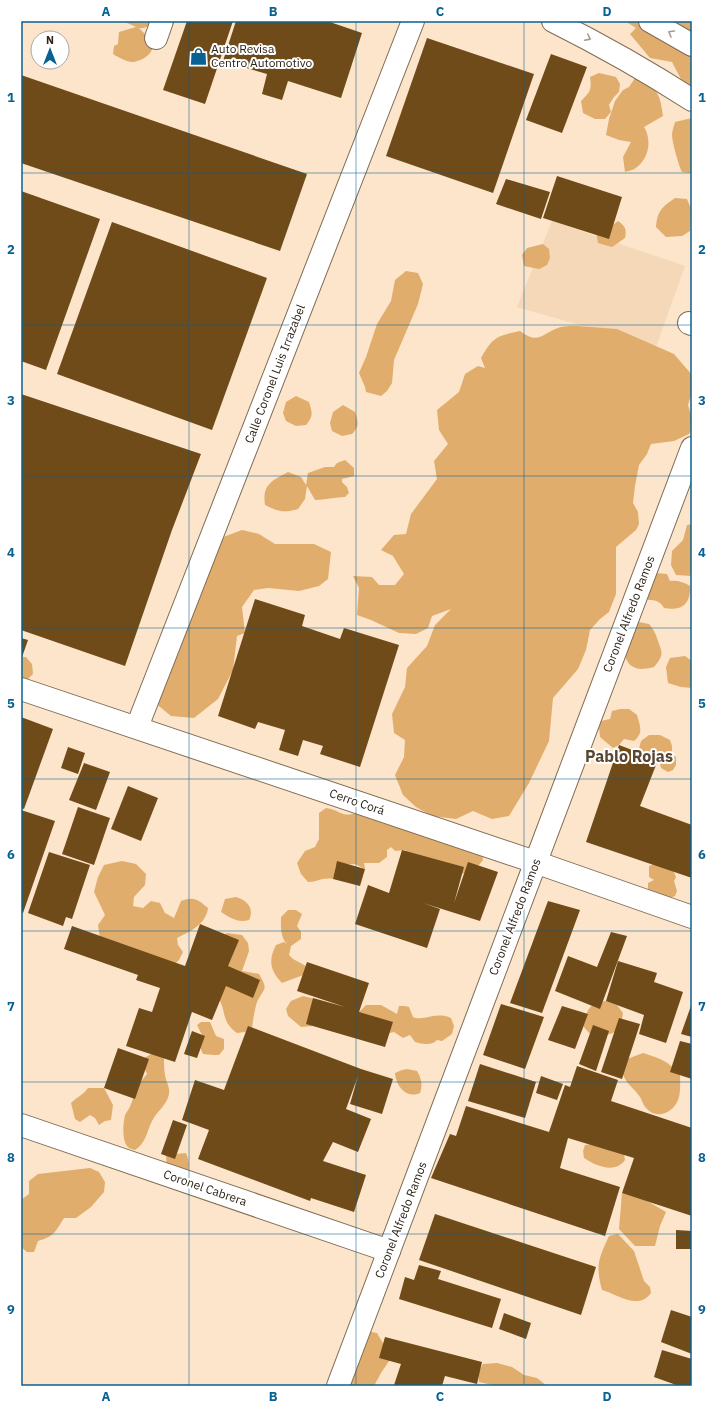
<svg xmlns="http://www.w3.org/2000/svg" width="713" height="1407" viewBox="0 0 713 1407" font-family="'IBM Plex Sans',sans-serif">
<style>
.built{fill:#f4d8b7}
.forest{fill:#e0ad6d}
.building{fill:#6f4b19}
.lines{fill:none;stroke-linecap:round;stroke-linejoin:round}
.minor-casing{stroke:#806c54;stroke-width:24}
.minor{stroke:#fff;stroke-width:22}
.oneway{stroke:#a09c98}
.grid{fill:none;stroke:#076192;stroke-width:1;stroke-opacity:0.55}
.labels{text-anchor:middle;stroke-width:4;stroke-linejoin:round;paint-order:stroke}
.poi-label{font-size:12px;fill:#2c2319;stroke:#fff;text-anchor:start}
.street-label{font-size:12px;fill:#2c2319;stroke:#fff}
.district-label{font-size:16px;font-weight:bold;fill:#594630;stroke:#fff}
.neatline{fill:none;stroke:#076192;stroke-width:1.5}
.grid-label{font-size:13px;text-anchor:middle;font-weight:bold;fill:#076192}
</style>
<rect width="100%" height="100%" fill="#fce5ca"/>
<path class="built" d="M552,221l133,45 -29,81 -139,-40z"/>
<g class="forest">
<path d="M123,21h35c-5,4 -14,8 -19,7l7,7 7,12c-2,8 -10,13 -19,15 -6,1 -16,-5 -21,-8l1,-8 4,-2 1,-12 17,-5z"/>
<path d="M625,21h67v68l-9,-6 -11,-21 -22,-4 -20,-24 6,-6z"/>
<path d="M599,73l17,4 4,7 -1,8 -5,5 -5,8 2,7 -6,7h-10l-12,-6 -2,-12c9,-9 11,-11 9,-24z"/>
<path d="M635,78c22,7 25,16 28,38l-19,11c8,13 5,31 -7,40 -3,3 -9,4 -12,5l-2,-15 8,-15 -12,-2 -13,-5 3,-16 6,-18 8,-11 6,-3z"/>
<path d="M692,118v55l-10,-1c-3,-6 -10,-30 -10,-37 0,-4 2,-9 3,-13z"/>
<path d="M675,198l12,1 4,10 -1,22 -8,5 -16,1 -10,-10c1,-16 6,-20 19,-29z"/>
<path d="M618,221c7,5 9,8 7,17l-13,9 -14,-4 -2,-11 17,-7z"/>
<path d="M543,244l6,5 1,9 -3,7 -8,4 -15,-3 -2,-11 5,-7z"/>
<path d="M406,271l12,2 5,11 -5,20 -24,56 -2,23 -5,8 -6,5 -15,-4 -1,-5 -6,-14 7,-16 11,-33 14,-23 4,-21z"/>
<path d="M577,326l40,3 57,25 18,21v17l-4,13 4,13v11l-3,5 -15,7 -23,3 -4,10 -8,11 -4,21 -2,17 5,9 1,12 -3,6 -20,17v47l-7,18 -9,7 -10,11 -4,20 -8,19 -25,29 -4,43 -20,42 -20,33 -17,3 -19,-8 -17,8 -24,-3 -16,-9 -13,-12 -8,-20 9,-18 1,-17 -11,-7 -2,-19 13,-27 2,-19 20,-22 8,-21 16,-16 -19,7 -4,12 -12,6 -17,-1 -28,-13 -14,-5 2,-27 -6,-12 19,1 7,8h16l9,-11 -11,-18 -12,-6 13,-15 12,-1 5,-20 26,-35 -3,-18 14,-17 -9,-14 -2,-20 22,-18 6,-18 13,-8 7,2 -4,-10c12,-21 15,-22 39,-27 19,14 21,3 38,-3 5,-2 13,-2 19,-2z"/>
<path d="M296,396l13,6c3,10 5,14 -3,23l-10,1 -10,-5 -3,-8 3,-11z"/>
<path d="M343,405l12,7c3,10 5,14 -3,22l-10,2 -10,-5 -2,-8 3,-11z"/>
<path d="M345,460l9,8v8l-12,3v3l5,5 2,6 -4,4c-10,0 -19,3 -30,3l-8,-14 -2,13 -7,10c-14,4 -19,3 -33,-4 -3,-21 7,-24 23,-33l13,5 5,8 2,-12 17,-6h9l3,-4z"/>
<path d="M692,524v52l-16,-1 -5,-10 1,-14 11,-11 4,-15z"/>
<path d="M242,530l17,4 16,10h39l17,8 -3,27 -9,7 -20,5 -31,-3 -14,2 -12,17 3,26 -8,3 -4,34 -15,29 -24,19 -23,-2 -17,-14 27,-78 11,-6 -2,-27 28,-52z"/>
<path d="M656,573l11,1 3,7c7,-1 14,1 20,5 1,19 -9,25 -26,22 -4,-7 -8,-8 -16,-8l-4,-12z"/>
<path d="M639,622l10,2c4,5 6,8 8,14 5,15 8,16 -3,29 -4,1 -9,2 -13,2 -22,-2 -16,-25 -13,-40z"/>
<path d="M685,656l7,5v27l-11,-1 -13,-4 -2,-16 4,-9z"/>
<path d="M21,657h5l6,7 1,10 -6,6 -6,2z"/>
<path d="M620,709h9l8,6c3,11 7,18 -3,26l-10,-2 -5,6 -6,3 -13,-11 -1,-9 2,-7 9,-2 2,-8z"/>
<path d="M649,735h11l10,5 2,6v9l4,2v8l-3,5 -5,2 -7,-4 -1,-5 -8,1 -7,-2 -6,-13 2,-8z"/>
<path d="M326,808c15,2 15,10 31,5l125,39 1,8 -4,5 -10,7 -11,3 -18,-8 -5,-8c-11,3 -22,0 -30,-9l-10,1 -4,-4 -4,3v7l-8,6h-15l1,6 -10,-5 -19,1 -3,14c-12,-2 -14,3 -25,3l-7,-8 -4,-11 8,-12 10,-4 4,-8v-26z"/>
<path d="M668,859l8,18 -2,4 3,10 -2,5 -10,4 -17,-8v-9l6,-3 -5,-3v-11z"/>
<path d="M122,861l14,3 10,10 -1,11 -11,12 -1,9 10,2 8,-7 9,2 5,10 9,5 7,-17c14,-5 17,-1 27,7 -2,16 -17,23 -31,30l1,7 5,7 -4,8 -4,4 -74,-19 -3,-20 7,-10 -11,-23 4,-15 6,-12z"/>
<path d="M236,897c11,3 19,12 13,23 -12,3 -18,-2 -28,-8l4,-13z"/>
<path d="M288,910h8l6,4 -5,12 4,6v7l-10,7 -2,9 4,4 13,7v8l-24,9c-12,-12 -14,-23 -6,-38l8,-3 3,2c-7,-7 -6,-18 -6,-27z"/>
<path d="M227,933l15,2 6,8 1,8 -7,20 17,3c10,17 5,13 -2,28 -2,6 -5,22 -5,29l-15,2c-16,-12 -10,-19 -18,-34l-1,-61z"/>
<path d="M303,996l12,3 3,5 -5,22 -12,1 -13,-11 -2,-7 5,-8z"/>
<path d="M606,1001l11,4 6,8c-3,23 -12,23 -33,21l-7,-8c4,-15 5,-23 23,-25z"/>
<path d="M366,1005h15l16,9 2,-8h6l4,1 4,10c9,5 22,-6 38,1l3,8 -2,8 -10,7 -5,-1c-6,6 -14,4 -22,2l-5,-7 -7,3 -9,-6 -26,6 -14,-17 5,-9z"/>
<path d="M201,1022h9l6,14 8,3v10l-5,6h-5l-11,-1 -4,-9 3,-10 -5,-10z"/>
<path d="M153,1053l11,3c0,7 0,13 1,19 1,7 5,12 4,19 -2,11 -12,17 -17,27 -5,10 -6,22 -17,29 -3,-1 -6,-1 -8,-4 -5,-6 -4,-23 -2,-31 2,-4 5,-7 6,-11 5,-13 7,-20 16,-30l-3,-7v-9z"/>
<path d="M643,1053c18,6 24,7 37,22 0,8 1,18 -2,25 -5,13 -22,20 -32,8 -3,-3 -4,-8 -6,-11 -9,-13 -16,-13 -19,-31l6,-7z"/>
<path d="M407,1069l10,2c4,6 6,15 3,22 -14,6 -24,-7 -25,-20l7,-3z"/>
<path d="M88,1088h16l9,17 -2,15 -6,1 -6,4 -4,-7 -5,-3 -10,7 -5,-3 -4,-16c6,-6 12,-8 17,-15z"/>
<path d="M593,1144l8,4 7,-3 16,9 1,6c-10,14 -29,6 -41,-2l-1,-7 2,-6z"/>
<path d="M186,1153c3,7 4,14 1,21l-20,-5 -1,-14z"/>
<path d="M90,1168l9,4 6,10 -1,10 -13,15 -15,11h-12c-9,14 -9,18 -26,23l-4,11h-7l-6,-5v-47l8,-6v-13l9,-7z"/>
<path d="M622,1193l22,6 22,13 -6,14 -5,20h-20l-16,-17z"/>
<path d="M618,1234l16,17 10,30 6,6 1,6c-13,18 -34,1 -49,-3 -7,-25 -3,-32 7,-54z"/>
<path d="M366,1331l11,2 7,12 9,10 -12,18 -7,13h-23l-5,-6z"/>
<path d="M497,1363l15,4 12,8 13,3 10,8h-50l-18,-4 -1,-9 5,-9z"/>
</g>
<g class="building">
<path d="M187,21h46l-28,83 -42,-14z"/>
<path d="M236,21h91l35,12 -21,65 -53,-17 -6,19 -20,-6 5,-20 -44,-13z"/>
<path d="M427,38l107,36 -41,119 -107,-37z"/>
<path d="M551,54l36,13 -25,66 -36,-13z"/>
<path d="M21,75l286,99 -27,77 -259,-88z"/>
<path d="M557,176l65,21 -13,42 -66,-21z"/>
<path d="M506,179l44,13 -9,27 -45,-15z"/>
<path d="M21,191l79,28 -54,151 -25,-9z"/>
<path d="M112,222l155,56 -55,152 -155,-56z"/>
<path d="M21,394l180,60 -29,76 -47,136 -104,-36z"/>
<path d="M255,599l50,16 -3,11 38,13 4,-11 55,17 -39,122 -40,-13 3,-8 -20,-6 -5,16 -19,-6 6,-20 -27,-8 -3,7 -37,-13z"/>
<path d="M21,638l7,2 -7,20z"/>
<path d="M21,717l32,12 -29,80 -3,-1z"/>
<path d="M619,745l39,15 -18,46 52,19v53l-106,-36z"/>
<path d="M68,747l17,6 -7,21 -17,-6z"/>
<path d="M84,763l26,9 -14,38 -27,-10z"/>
<path d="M128,786l30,12 -17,43 -30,-12z"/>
<path d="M78,807l32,11 -16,47 -32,-11z"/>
<path d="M21,810l34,11 -32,92 -2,-1z"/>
<path d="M402,850l62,17 -10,36 14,-41 30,10 -18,49 -57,-18 17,6 -13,39 -72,-24 13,-39 21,8z"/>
<path d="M49,852l41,13 -18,54 -6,-2 -3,9 -35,-13z"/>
<path d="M337,861l28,8 -5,17 -27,-7z"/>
<path d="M548,901l32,9 -38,103 -32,-10z"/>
<path d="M200,924l39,16 -11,26 32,14 -7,18 -27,-12 -14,34 -20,-8 -17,50 -49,-16 13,-38 13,4 8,-24 -24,-8 2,-5 -74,-26 8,-23 113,40z"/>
<path d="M611,932l16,4 -27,73 -45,-18 13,-35 29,11z"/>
<path d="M618,961l39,12 -3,9 29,10 -17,51 -27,-9 5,-19 -38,-14z"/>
<path d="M307,962l62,21 -10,29 34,10 -8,25 -79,-23 7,-26 32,9 -48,-16z"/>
<path d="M692,1003v34l-11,-3z"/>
<path d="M501,1004l43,13 -19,52 -42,-14z"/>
<path d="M562,1006l26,8 -13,35 -27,-9z"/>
<path d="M619,1018l21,6 -18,55 -21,-7z"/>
<path d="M593,1025l16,6 -13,40 -17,-7z"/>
<path d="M248,1026l113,43 32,10 -11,35 -32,-10 8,-28 -12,33 25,10 -13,33 -25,-10 -10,19 43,14 -12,37 -43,-14 -1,3 -112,-42 11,-29 -27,-10 13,-40 29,10z"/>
<path d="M192,1031l13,5 -8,22 -13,-4z"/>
<path d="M680,1041l12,3v35l-22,-7z"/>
<path d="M118,1048l31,11 -14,40 -31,-11z"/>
<path d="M480,1064l56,18 -11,36 -57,-17z"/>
<path d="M577,1066l41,14 -7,21 81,27v88l-70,-23 12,-35 -66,-20 -8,30 60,19 -15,49 -174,-58 19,-44 6,2 10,-30 83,26 16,-47 5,2z"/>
<path d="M541,1076l22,8 -6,16 -21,-7z"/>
<path d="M173,1120l14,5 -12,34 -14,-5z"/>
<path d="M435,1214l161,53 -15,48 -162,-55z"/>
<path d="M676,1230l16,1v18h-16z"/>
<path d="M419,1265l22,6 -3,8 63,20 -9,29 -93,-29 6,-22 9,3z"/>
<path d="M671,1310l21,7v37l-31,-12z"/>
<path d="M504,1313l27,10 -5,16 -27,-10z"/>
<path d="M385,1337l97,25 -5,22 -32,-8 -3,10h-43l-5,-1 7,-21 -22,-6z"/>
<path d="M662,1350l30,9v27h-13l-25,-9z"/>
</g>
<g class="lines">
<defs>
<g id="minor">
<path d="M553,21c48,24 94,50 139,79"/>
<path d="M650,21l42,24"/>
<path d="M156,38l6,-17"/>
<path d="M689,323l3,1"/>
<path d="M21,689l514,173 157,55"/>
<path d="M137,727l276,-706"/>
<path d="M21,1125l368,126"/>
<path d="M338,1386l354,-938"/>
</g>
</defs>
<use href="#minor" class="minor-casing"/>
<use href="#minor" class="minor"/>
</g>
<defs><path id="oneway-chevron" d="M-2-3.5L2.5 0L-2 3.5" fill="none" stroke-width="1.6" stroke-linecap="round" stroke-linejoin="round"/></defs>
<g class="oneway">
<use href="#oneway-chevron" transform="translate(671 33) rotate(-150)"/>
<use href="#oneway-chevron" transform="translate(588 38) rotate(26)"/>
</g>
<path class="grid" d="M189,21v1365M356,21v1365M524,21v1365M21,173h671M21,325h671M21,476h671M21,628h671M21,779h671M21,931h671M21,1082h671M21,1234h671"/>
<defs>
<symbol id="shop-bare" viewBox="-9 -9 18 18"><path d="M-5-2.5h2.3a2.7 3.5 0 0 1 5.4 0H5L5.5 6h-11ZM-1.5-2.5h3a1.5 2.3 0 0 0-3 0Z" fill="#076192" stroke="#fff" stroke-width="2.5" paint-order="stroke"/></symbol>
</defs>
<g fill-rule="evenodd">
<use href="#shop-bare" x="186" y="44" width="25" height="25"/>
</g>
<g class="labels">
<g class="poi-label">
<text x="211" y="53">Auto Revisa<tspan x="211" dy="14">Centro Automotivo</tspan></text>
</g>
<g class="street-label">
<text transform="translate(275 374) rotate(-69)" y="4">Calle Coronel Luis Irrazabel</text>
<text transform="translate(629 614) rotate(-69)" y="4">Coronel Alfredo Ramos</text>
<text transform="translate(357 802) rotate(19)" y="4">Cerro Corá</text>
<text transform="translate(515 917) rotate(-69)" y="4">Coronel Alfredo Ramos</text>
<text transform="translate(205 1188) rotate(19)" y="4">Coronel Cabrera</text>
<text transform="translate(401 1220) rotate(-69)" y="4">Coronel Alfredo Ramos</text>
</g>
<g class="district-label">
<text x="629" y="762">Pablo Rojas</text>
</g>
</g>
<rect width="713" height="1407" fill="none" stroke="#ffffff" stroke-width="44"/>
<g transform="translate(50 50)"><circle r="19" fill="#ffffff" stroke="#aba7a3"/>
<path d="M0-3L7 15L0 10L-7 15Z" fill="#076192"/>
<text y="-6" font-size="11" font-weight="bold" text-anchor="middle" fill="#2c2319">N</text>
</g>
<rect x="22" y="22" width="669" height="1363" class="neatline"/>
<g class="grid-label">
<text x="106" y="16">A</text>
<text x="273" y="16">B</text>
<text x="440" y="16">C</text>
<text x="607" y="16">D</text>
<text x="11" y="102">1</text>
<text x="702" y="102">1</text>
<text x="11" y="254">2</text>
<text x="702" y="254">2</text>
<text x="11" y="405">3</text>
<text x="702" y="405">3</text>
<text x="11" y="557">4</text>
<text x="702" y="557">4</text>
<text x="11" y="708">5</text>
<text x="702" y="708">5</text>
<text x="11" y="859">6</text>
<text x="702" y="859">6</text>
<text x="11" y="1011">7</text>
<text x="702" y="1011">7</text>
<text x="11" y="1162">8</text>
<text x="702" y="1162">8</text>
<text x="11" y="1314">9</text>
<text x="702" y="1314">9</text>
<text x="106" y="1401">A</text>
<text x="273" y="1401">B</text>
<text x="440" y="1401">C</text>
<text x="607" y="1401">D</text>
</g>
</svg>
